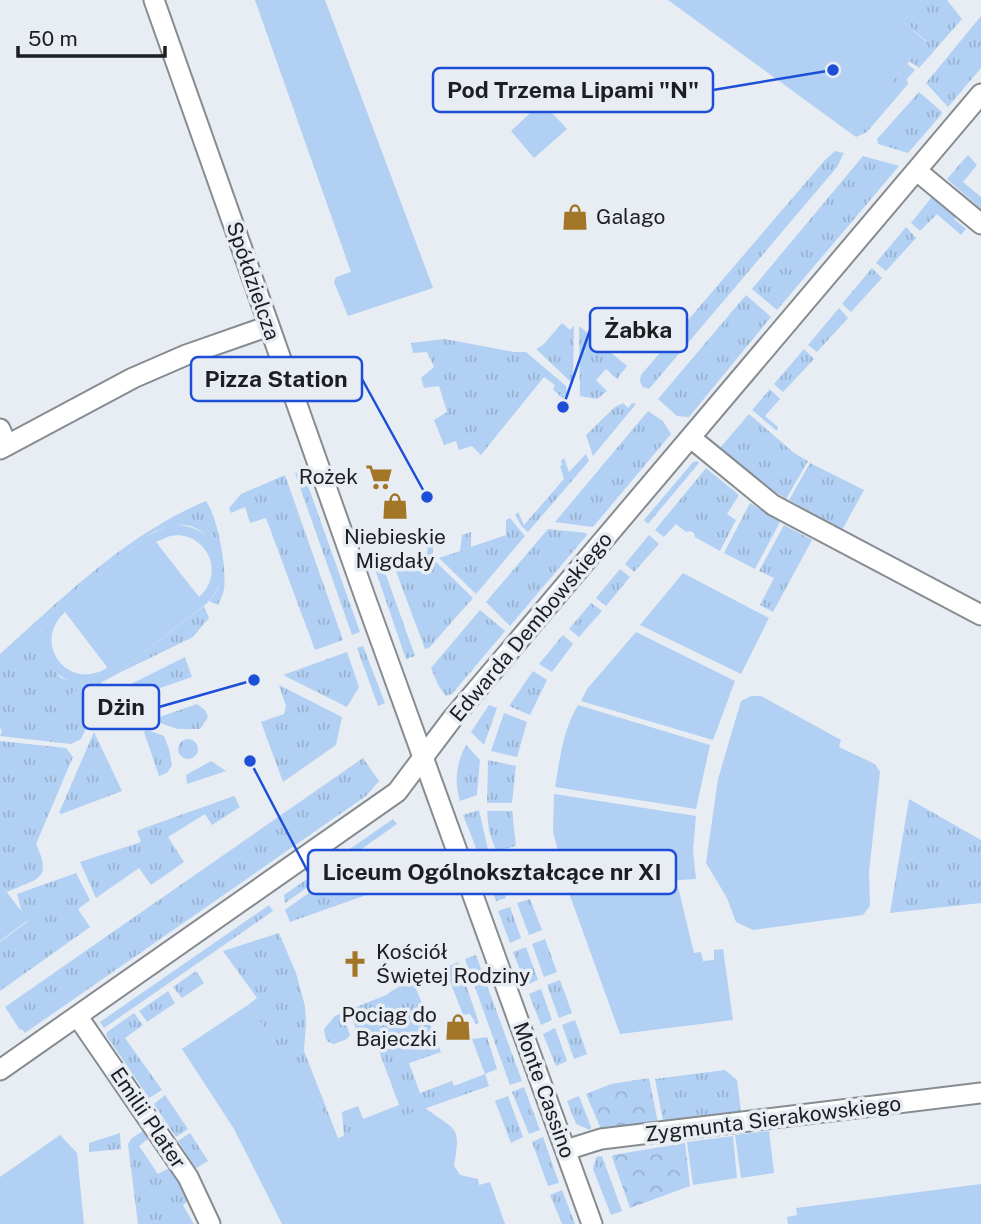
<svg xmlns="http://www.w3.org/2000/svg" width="981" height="1224" viewBox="0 0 981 1224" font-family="'Public Sans',sans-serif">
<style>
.grass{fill:url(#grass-tufts)}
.forest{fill:url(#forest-crowns)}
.green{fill:#b1d0f3;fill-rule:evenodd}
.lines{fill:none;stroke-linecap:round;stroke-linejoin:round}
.minor-casing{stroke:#878c91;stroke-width:23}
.minor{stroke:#fff;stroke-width:19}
.labels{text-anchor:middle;stroke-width:7;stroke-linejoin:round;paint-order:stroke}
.poi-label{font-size:21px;fill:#1c1e21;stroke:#e7edf3;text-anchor:start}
.street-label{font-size:21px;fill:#1c1e21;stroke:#e7edf3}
.leader{fill:none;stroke:#1d4ed8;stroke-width:2.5}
.callout-dot{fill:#1d4ed8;stroke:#e7edf3;stroke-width:2.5}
.callout{fill:#e7edf3;stroke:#1d4ed8;stroke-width:2.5}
.callout-label{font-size:23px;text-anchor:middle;font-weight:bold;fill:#1c1e21}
</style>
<defs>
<pattern id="grass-tufts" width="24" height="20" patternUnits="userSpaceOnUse" patternTransform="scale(1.75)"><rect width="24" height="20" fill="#b1d0f3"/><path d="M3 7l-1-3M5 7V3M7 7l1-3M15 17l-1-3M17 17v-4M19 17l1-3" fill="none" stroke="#98b2d0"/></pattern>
<pattern id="forest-crowns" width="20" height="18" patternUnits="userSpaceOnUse" patternTransform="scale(1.75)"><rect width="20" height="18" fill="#b1d0f3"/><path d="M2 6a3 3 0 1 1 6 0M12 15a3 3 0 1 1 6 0" fill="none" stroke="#98b2d0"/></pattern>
</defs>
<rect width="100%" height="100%" fill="#e7edf3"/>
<g class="grass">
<path d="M922,0h25l15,19 -43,49 -10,-7 17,-20 -23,-20z"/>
<path d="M981,16v52l-33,39 -22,-24z"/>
<path d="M907,64l8,6 -8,9 1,5 -41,48 -11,5 -7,-5z"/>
<path d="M919,92l23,20 -1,3 -33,38 -30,-9 -1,-5z"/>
<path d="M835,151l9,2 -7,14 -188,222 -6,-2 -3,-5 1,-7 184,-215z"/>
<path d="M968,155l9,10 -14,17 18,15v12l-34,-30z"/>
<path d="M863,156l36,10 -122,144 -25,-21z"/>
<path d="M932,197l24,20 -2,2 12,10 -5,6 -24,-21 -17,17 -9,-8z"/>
<path d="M906,227l10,11 -30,33 -10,-8z"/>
<path d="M872,268l10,10 -31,34 -9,-8z"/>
<path d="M746,295l25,22 -82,100 -12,-1 -19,-17z"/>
<path d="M839,308l9,10 -31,34 -9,-7z"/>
<path d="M562,323l8,7 4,-4 -1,58 -37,-35 7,-4z"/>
<path d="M579,326l48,40 -10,13 -11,-10 -10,11 11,11 -10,8 -17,-3z"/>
<path d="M445,339l69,13h12l40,34 1,8 -4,5 -10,-10 2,-4 -11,-8 -63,78 -9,-9 -13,4 -3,-9 -12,4 -10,-25 13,-8 -8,-26 -15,2 -3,-10 13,-11 -7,-15 -14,1 -2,-10z"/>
<path d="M804,349l10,10 -31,33 -9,-8z"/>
<path d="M770,389l10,10 -15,17 13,11 -1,4 -25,-21z"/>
<path d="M623,403l5,5 4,-5 4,1 -43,52 -7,-21 29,-28z"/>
<path d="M648,411l15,10 8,13 -78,93 -38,-5z"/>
<path d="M749,414l45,39 14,8 -22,38 -25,-17 -41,-34z"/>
<path d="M586,454l3,7 -61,71 -6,-5 -7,-12 3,-3 6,13 40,-46 -4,-13 2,-1 -1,-4 3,-3 5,14z"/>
<path d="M697,461l2,2 -51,61 -4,-4 49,-58z"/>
<path d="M810,463l54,27 -22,40 -53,-30z"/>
<path d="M706,468l33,27 -12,19 9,6 -16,31 -25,-14 -1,-4 -4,-2 -4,1 -10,-8 -12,13 -9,-7z"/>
<path d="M295,473l8,1 3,6 54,152 -8,3z"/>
<path d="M285,475l58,165 -28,10 -49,-132 -16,5 -5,-16 -14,6 -2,-5 12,-14z"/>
<path d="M206,501c12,17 21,67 18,88 -1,6 -4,11 -6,16l-9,-4c12,-12 14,-24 10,-40 -11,-39 -39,-45 -72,-25l-99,79 -7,17v17l7,14 13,15 25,7 -32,20 5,7 32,-28 12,-2c-15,10 -22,21 -13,38l-9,19 -10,5 -71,-8 2,-5 -2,-3v-74c64,-57 125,-119 206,-153z"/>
<path d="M750,503l30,19 -25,47 -31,-16z"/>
<path d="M510,518l15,18 -49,58 -37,-36 21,-7 2,-16 9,-3v15l35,-12v-15z"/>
<path d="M784,525l28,15 -39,72 -13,-7 14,-27 -15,-7z"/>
<path d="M548,529l38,4 1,2 -77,91 -24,-24z"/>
<path d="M649,535l10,9 -25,28 -9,-8z"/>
<path d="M433,544v15l40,39 -44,50 -4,1 -34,-91 8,-3 -1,16 28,-9 2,-17z"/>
<path d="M381,561l34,95 -9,3 -32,-93z"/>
<path d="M620,569l10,8 -24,29 -10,-8z"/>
<path d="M591,603l11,8 -23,26 -10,-8z"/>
<path d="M204,606l5,12 -16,19 -78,38z"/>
<path d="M480,610l25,21 -53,63 -6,2 -8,-11 -7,-17z"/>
<path d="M563,635l10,9 -21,28 -13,-8z"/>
<path d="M363,646l22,57 -7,3 -21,-58z"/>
<path d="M347,652l12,35 -12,20 -64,-32z"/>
<path d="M185,657l7,20 -87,30 1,-6 5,-7z"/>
<path d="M533,671l14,9 -17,35 -21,-9z"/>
<path d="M279,685l63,32 -6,28 -53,37 -22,-60 23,-8 2,-8z"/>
<path d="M197,704l8,6 3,7 -8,12h-22l-27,-9z"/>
<path d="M489,705l8,3 -13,37 -13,-13z"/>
<path d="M504,713l23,9 -10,35 -26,-6z"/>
<path d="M147,730l17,6 5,13 3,16 -5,8 -8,3 -15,-44z"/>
<path d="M94,732l28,59 -61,23 -2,-1z"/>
<circle cx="188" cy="749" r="10"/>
<path d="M0,741l66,7 7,9 -37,87c17,37 1,34 -29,48l-7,-9z"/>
<path d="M466,745l14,15 -3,35 -17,6c-6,-17 -4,-38 6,-56z"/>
<path d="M363,758l16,23 -13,15 -341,237 -3,-4 -2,1 -15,-23z"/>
<path d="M488,760l28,6 -4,37h-25z"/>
<path d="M211,761l15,10 -39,13 -1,-9z"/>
<path d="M234,796l6,11 -28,18 -7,-11 -37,23 16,25 -33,23 -12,-17 -43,30 -16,-36 61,-20 -4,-11 10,-4z"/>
<path d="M909,799l72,41v63l-91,10z"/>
<path d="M479,810l10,44 -9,4 -17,-43z"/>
<path d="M487,811h25l4,35 -20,5 -7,-20z"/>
<path d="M393,819l4,5 -112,79 -1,-8z"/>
<path d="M368,850l7,2 14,35 -99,35 -5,-12z"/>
<path d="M518,856l9,34 -15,5 -13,-34z"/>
<path d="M493,863l13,35 -10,3 -13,-34z"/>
<path d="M76,873l14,27 -12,9 12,18 -90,64v-49l28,-21 -6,-8 -5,-19z"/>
<path d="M530,899l12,31 -13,5 -12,-32z"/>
<path d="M269,905l4,6 -169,117 -4,-6z"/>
<path d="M510,907l11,31 -11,5 -12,-32z"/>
<path d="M279,933l17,40 9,33 1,17 -2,28 34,87 -3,2 -14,-33 -73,-102 9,-7 -34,-47z"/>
<path d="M545,939l12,33 -13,5 -12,-33z"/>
<path d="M526,947l12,33 -12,5 -13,-33z"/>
<path d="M476,955l46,126 -12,4 -45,-126z"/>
<path d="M458,962l21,61 -3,1 -6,-10 -7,1 -18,-47z"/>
<path d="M196,971l8,12 -22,15 -9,-11z"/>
<path d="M412,978l29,74 -32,11 11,30 32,-12 2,5 31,-12 -13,-35 15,-2 10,32 -12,5 4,12 -145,51 -2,-25 16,-6 5,13 36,-14 -27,-73 -14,3 -9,-25 37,-15z"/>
<path d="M560,980l12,33 -13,5 -12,-33z"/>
<path d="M541,989l11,31 -11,5 -12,-31z"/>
<path d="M168,991l7,12 -28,19 -8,-11z"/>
<path d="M134,1013l9,12 -18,13 37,52 -13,8 -43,-63 1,-3z"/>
<path d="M342,1013l8,22 -3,4 -13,5c-9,-2 -9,-7 -10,-15l11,-13z"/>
<path d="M575,1020l12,34 -13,5 -12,-34z"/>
<path d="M555,1028l12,33 -11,5 -13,-32z"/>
<path d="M725,1070l12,10 4,31 -78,10 -8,-42z"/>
<path d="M524,1087l16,43 -11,4 -17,-42z"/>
<path d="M165,1095l23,34 -12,8 -22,-33z"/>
<path d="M508,1096l15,41 -12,6 -16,-42z"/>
<path d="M579,1096l12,31 -1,3 -14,-6 -9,-23z"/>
<path d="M143,1131l5,8 -9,7 19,28 13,-7 18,33 -6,5 11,19h-56l-10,-80 4,-6z"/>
<path d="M120,1133l1,16 -32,3v-9z"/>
<path d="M190,1133l18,28 -13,8 -17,-28z"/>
<path d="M543,1137l16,46 -11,3 -16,-44z"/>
<path d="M602,1156l20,55 -11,4 -18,-46 3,-12z"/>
<path d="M562,1190l13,34h-13l-12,-29z"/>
</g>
<g class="forest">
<path d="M649,1078l9,45 -50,8 -7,-2 -15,-35 25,-10z"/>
<path d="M685,1143l5,43 -60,22 -18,-51 1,-2z"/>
</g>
<g class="green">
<path d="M255,0h70l108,288 -85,28 -14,-34 2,-5 15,-5z"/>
<path d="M668,0h254l-19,21 23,21 -77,90z"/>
<path d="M542,102l25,27 -33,29 -23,-27z"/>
<path d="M170,525c46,-3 71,47 36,79l-91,71c-12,8 -24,10 -36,19l2,3 -22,16 -5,-8 31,-20c-19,-2 -41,-17 -44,-38 -2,-12 2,-22 7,-32l99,-79zM179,535c31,3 45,41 20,62l-43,-55 14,-6zM65,612l42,55v1c-39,24 -76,-25 -42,-56z"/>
<path d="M683,573l86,45 -28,56 -101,-49z"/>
<path d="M636,632l99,49 -22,59 -132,-39 6,-12z"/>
<path d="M751,696h10l80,44 -2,7 36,17 5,8 -11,100 1,34 -7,9 -110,15 -17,-8 -9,-24 -21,-35 12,-84 23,-78z"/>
<path d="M578,705l132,40 -14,64 -141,-22c5,-29 8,-57 23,-82z"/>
<path d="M554,794l142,22 -3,35 3,28 -128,8 -15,-55z"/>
<path d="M0,883l28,37 -28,21z"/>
<path d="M678,887l16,66 7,-1 2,9 11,-1v-10l9,-1 10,71 -113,14 -51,-141z"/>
<path d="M248,1005l73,102 14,32 90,-31c32,24 36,16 29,58l6,9 18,4 1,6 11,-3 15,42h-223l-48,-95 -52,-80z"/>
<path d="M769,1131l5,42 -33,5 -6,-43z"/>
<path d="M60,1135l17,18 7,71h-84v-47z"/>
<path d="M733,1136l4,42 -44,7 -6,-43z"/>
<path d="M981,1184v40h-193l-1,-7 10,-2 -1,-7z"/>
</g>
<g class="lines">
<defs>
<g id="minor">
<path d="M154,0l211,597 227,627"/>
<path d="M917,171l64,53"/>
<path d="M0,429l7,16"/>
<path d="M691,438l82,67 208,110"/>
<path d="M0,449l133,-71 53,-23 83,-29"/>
<path d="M78,1017l110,160 22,47"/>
<path d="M0,1070l397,-278 55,-73 529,-625"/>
<path d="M566,1150l35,-11 380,-46"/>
</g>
</defs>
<use href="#minor" class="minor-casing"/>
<use href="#minor" class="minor"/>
</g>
<defs>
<symbol id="shop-bare" viewBox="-9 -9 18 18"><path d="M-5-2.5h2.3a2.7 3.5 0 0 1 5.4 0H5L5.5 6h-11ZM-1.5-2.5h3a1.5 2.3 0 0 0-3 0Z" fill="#a27527" stroke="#e7edf3" stroke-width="2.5" paint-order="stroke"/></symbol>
<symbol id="supermarket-bare" viewBox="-9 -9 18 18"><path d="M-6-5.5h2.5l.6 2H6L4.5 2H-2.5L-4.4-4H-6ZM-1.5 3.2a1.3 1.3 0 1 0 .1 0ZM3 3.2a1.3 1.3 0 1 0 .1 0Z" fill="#a27527" stroke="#e7edf3" stroke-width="2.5" paint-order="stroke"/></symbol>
<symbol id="church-bare" viewBox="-9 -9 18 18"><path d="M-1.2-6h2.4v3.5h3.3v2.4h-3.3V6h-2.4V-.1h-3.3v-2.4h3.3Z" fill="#a27527" stroke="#e7edf3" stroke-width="2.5" paint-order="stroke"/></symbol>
</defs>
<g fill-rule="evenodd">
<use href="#shop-bare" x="556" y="198" width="38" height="38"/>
<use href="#supermarket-bare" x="360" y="458" width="38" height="38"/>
<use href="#shop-bare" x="376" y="487" width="38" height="38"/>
<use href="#church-bare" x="336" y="945" width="38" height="38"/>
<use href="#shop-bare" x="439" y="1008" width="38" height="38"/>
</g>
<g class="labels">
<g class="poi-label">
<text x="596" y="224">Galago</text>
<text x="358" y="484" text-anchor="end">Rożek</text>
<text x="395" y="544" text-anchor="middle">Niebieskie<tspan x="395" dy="24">Migdały</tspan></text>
<text x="376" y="959">Kościół<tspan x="376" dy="24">Świętej Rodziny</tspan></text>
<text x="437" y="1022" text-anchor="end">Pociąg do<tspan x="437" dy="24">Bajeczki</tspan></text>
</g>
<g class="street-label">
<text transform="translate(253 281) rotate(71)" y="7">Spółdzielcza</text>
<text transform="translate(531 627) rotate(-50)" y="7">Edwarda Dembowskiego</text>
<text transform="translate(544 1090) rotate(70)" y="7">Monte Cassino</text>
<text transform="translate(148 1118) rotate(56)" y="7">Emilii Plater</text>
<text transform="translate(773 1119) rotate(-7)" y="7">Zygmunta Sierakowskiego</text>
</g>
</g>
<path class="leader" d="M833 70L713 90M563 407L590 330M427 497L362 379M254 680L159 707M250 761L308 872"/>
<g class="callout-dot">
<circle cx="833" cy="70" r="7"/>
<circle cx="563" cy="407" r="7"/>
<circle cx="427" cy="497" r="7"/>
<circle cx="254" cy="680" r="7"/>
<circle cx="250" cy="761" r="7"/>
</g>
<g class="callout">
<rect x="433" y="68" width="280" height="44" rx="7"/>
<rect x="590" y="308" width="97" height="44" rx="7"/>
<rect x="191" y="357" width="171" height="44" rx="7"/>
<rect x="83" y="685" width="76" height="44" rx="7"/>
<rect x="308" y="850" width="368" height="44" rx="7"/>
</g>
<g class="callout-label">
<text x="573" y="98">Pod Trzema Lipami "N"</text>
<text x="638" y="338">Żabka</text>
<text x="276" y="387">Pizza Station</text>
<text x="121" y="715">Dżin</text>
<text x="492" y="880">Liceum Ogólnokształcące nr XI</text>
</g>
<path d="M18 46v10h147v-10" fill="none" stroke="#1c1e21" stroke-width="3.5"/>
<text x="28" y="46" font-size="21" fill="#1c1e21" stroke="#e7edf3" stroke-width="5" paint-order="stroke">50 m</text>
</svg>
